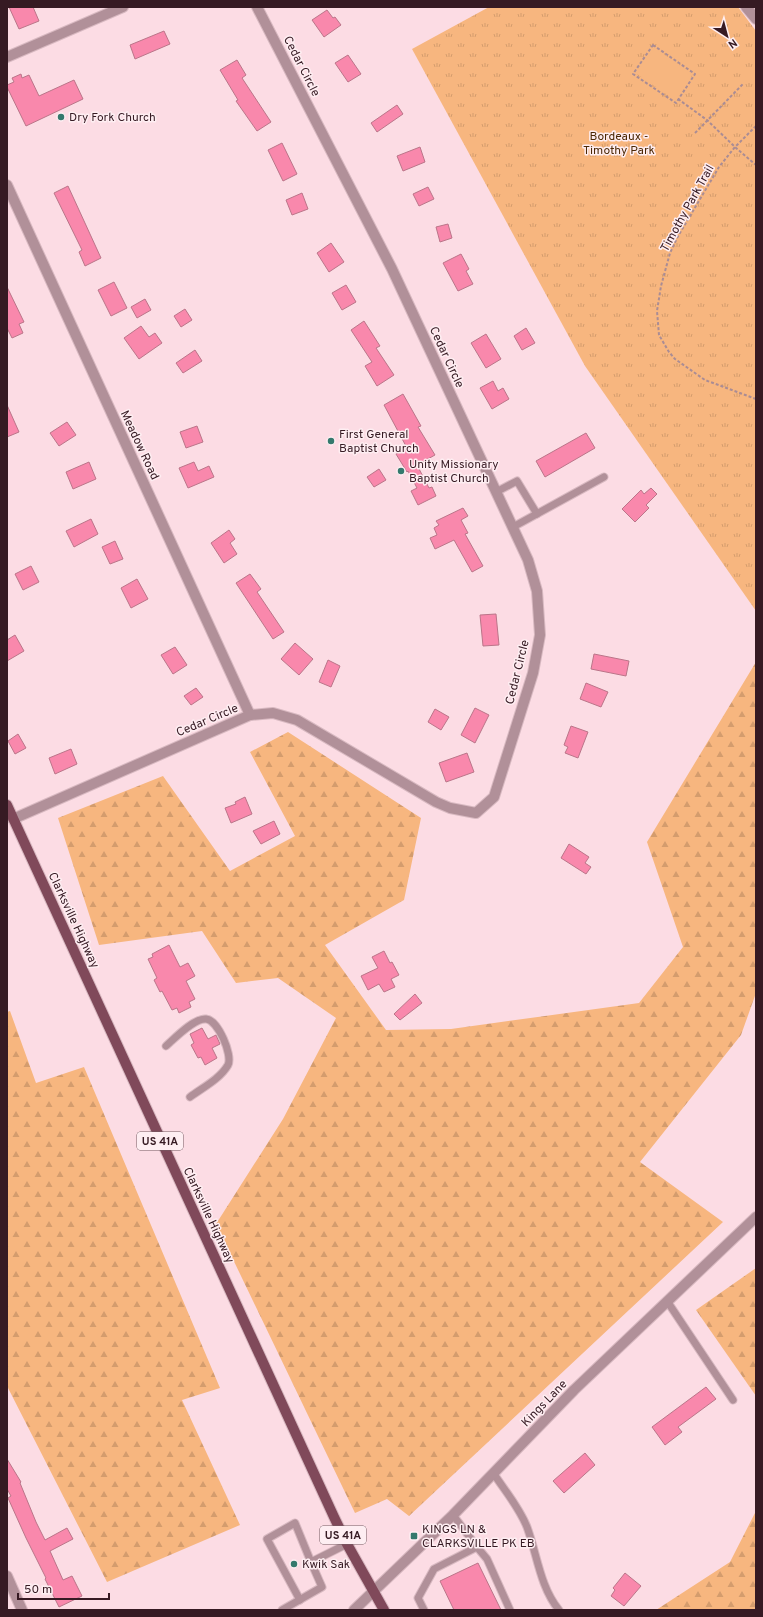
<svg xmlns="http://www.w3.org/2000/svg" width="763" height="1617" viewBox="0 0 763 1617" font-family="Overpass,sans-serif">
<style>
.grass{fill:url(#grass-tufts)}
.forest{fill:url(#forest-firs)}
.pitch{fill:#f7b67f}
.building{fill:#f988ac;stroke:#bb7589}
.lines{fill:none;stroke-linecap:round;stroke-linejoin:round}
.service-casing{stroke:#d8b9c1;stroke-width:9}
.minor-casing{stroke:#d8b9c1;stroke-width:12}
.tertiary-casing{stroke:#d8b9c1;stroke-width:12}
.primary-casing{stroke:#d8b9c1;stroke-width:12}
.path{stroke:#aa8c94;stroke-width:2;stroke-dasharray:3 2;stroke-linecap:butt}
.service{stroke:#b19099;stroke-width:7}
.minor{stroke:#b19099;stroke-width:10}
.tertiary{stroke:#b19099;stroke-width:10}
.primary{stroke:#80495a;stroke-width:10}
.poi-dot{fill:#34796d;stroke:#feeef2;stroke-width:1.5}
.labels{text-anchor:middle;stroke-width:3;stroke-linejoin:round;paint-order:stroke}
.shield{fill:#feeef2;stroke:#725a61;stroke-width:1}
.shield-label{font-size:11px;font-weight:bold;fill:#361a23}
.street-label{font-size:12px;fill:#361a23;stroke:#feeef2}
.poi-label{font-size:12px;fill:#361a23;stroke:#feeef2;text-anchor:start}
.park-label{font-size:12px;fill:#4b2805;stroke:#feeef2}
</style>
<defs>
<pattern id="grass-tufts" width="24" height="20" patternUnits="userSpaceOnUse"><rect width="24" height="20" fill="#f7b67f"/><path d="M3 7l-1-3M5 7V3M7 7l1-3M15 17l-1-3M17 17v-4M19 17l1-3" fill="none" stroke="#d49c6d"/></pattern>
<pattern id="forest-firs" width="22" height="20" patternUnits="userSpaceOnUse"><rect width="22" height="20" fill="#f7b67f"/><path d="M5 1l3.5 6h-7zM16 11l3.5 6h-7z" fill="#d49c6d"/></pattern>
</defs>
<rect width="100%" height="100%" fill="#fcdce4"/>
<path class="grass" d="M489,7h249l18,24v580l-171,-245 -173,-317z"/>
<g class="forest">
<path d="M756,662v331l-15,42 -101,127 83,60 -314,294 -22,-17 -32,14 -139,-289 67,-105 53,-101 -58,-40 -42,5 -34,-52 -103,14 -41,-127 105,-42 67,95 65,-35 -45,-84 38,-20 133,86 -17,82 -79,45 61,85 65,-1 188,-26 44,-56 -36,-105z"/>
<path d="M10,1011l26,72 48,-16 136,321 -38,12 58,125 -133,57 -100,-196v-374z"/>
<path d="M756,1268v128l-60,-86z"/>
<path d="M756,1511v99h-100l74,-48z"/>
</g>
<path class="pitch" d="M654,48l39,26 -18,26 -38,-26z"/>
<g class="building">
<path d="M9,7h24l6,14 -20,8z"/>
<path d="M327,10l6,8 2,-1 6,8 -17,12 -12,-17z"/>
<path d="M164,31l6,13 -35,15 -5,-14z"/>
<path d="M348,55l13,19 -13,8 -13,-19z"/>
<path d="M237,60l9,15 -4,3 29,44 -14,9 -21,-30 2,-1 -18,-30z"/>
<path d="M21,74l1,4 7,-3 10,21 35,-16 9,19 -57,27 -19,-39v-2l7,-3 -2,-4z"/>
<path d="M397,105l6,9 -26,18 -6,-9z"/>
<path d="M282,143l15,31 -14,7 -15,-31z"/>
<path d="M420,147l5,15 -22,9 -6,-15z"/>
<path d="M68,186l33,72 -16,8 -6,-14 3,-2 -28,-57z"/>
<path d="M428,187l6,12 -15,7 -6,-12z"/>
<path d="M302,193l6,16 -16,6 -6,-15z"/>
<path d="M448,224l4,14 -12,4 -4,-15z"/>
<path d="M331,243l13,19 -15,10 -12,-19z"/>
<path d="M461,254l8,15 -3,2 7,13 -15,7 -15,-28z"/>
<path d="M114,282l13,26 -16,8 -13,-26z"/>
<path d="M346,285l10,17 -14,8 -10,-17z"/>
<path d="M7,287l17,35 -5,2 4,9 -11,5 -5,-10z"/>
<path d="M145,299l6,11 -14,8 -6,-11z"/>
<path d="M185,309l7,11 -11,7 -7,-11z"/>
<path d="M364,321l16,25 -4,2 18,27 -17,11 -12,-20 7,-4 -21,-32z"/>
<path d="M141,326l8,11 6,-4 7,10 -23,16 -15,-21z"/>
<path d="M526,328l9,15 -13,7 -8,-14z"/>
<path d="M486,334l15,25 -15,9 -15,-25z"/>
<path d="M195,350l7,11 -19,12 -7,-10z"/>
<path d="M493,381l5,10 5,-3 6,11 -17,10 -12,-21z"/>
<path d="M403,394l18,32 -3,1 17,28 -18,10 12,23 3,-1 4,9 -18,9 -7,-14 6,-3 -9,-17 -1,1 -11,-18 11,-6 -23,-43z"/>
<path d="M7,405l12,27 -12,5z"/>
<path d="M67,422l9,13 -17,11 -9,-13z"/>
<path d="M197,426l6,16 -17,6 -6,-16z"/>
<path d="M586,433l9,15 -50,29 -9,-16z"/>
<path d="M89,462l7,17 -23,10 -7,-17z"/>
<path d="M194,462l4,9 11,-5 5,11 -26,11 -9,-20z"/>
<path d="M379,469l7,11 -12,7 -7,-10z"/>
<path d="M651,488l6,6 -11,11 3,3 -14,14 -13,-13 19,-19 3,4z"/>
<path d="M463,508l5,8 -7,4 7,13 -3,1 18,32 -11,6 -18,-32 -19,9 -5,-11 7,-3 -3,-7 5,-3 -3,-4z"/>
<path d="M91,519l7,15 -24,13 -8,-16z"/>
<path d="M229,530l6,9 -5,4 7,11 -13,9 -13,-20z"/>
<path d="M115,541l8,18 -13,5 -8,-17z"/>
<path d="M31,566l8,16 -16,8 -8,-16z"/>
<path d="M250,574l11,15 -4,3 27,40 -11,7 -37,-56z"/>
<path d="M137,579l11,20 -17,9 -10,-20z"/>
<path d="M496,614l3,31 -16,1 -3,-31z"/>
<path d="M15,635l9,16 -17,10v-21z"/>
<path d="M295,643l18,16 -14,16 -18,-16z"/>
<path d="M175,647l12,18 -14,9 -12,-19z"/>
<path d="M594,654l35,7 -3,15 -35,-7z"/>
<path d="M328,660l12,6 -9,21 -12,-5z"/>
<path d="M586,683l22,9 -7,15 -21,-8z"/>
<path d="M196,688l7,9 -12,8 -7,-9z"/>
<path d="M475,708l14,7 -14,28 -14,-8z"/>
<path d="M435,709l14,8 -8,13 -13,-8z"/>
<path d="M571,726l17,6 -10,26 -13,-5 3,-6 -4,-2z"/>
<path d="M18,734l8,14 -11,6 -7,-13z"/>
<path d="M71,749l6,15 -22,10 -6,-16z"/>
<path d="M467,753l7,19 -28,10 -7,-19z"/>
<path d="M245,797l7,17 -21,9 -6,-15 11,-4 -1,-2z"/>
<path d="M274,821l6,13 -19,10 -8,-13z"/>
<path d="M569,844l20,13 -4,6 6,4 -5,7 -25,-16z"/>
<path d="M169,945l11,22 8,-4 7,13 -9,5 9,18 -6,3 2,5 -12,6 -2,-5 -5,2 -10,-19 -2,1 -6,-12 3,-2 -9,-19 5,-2 -1,-3z"/>
<path d="M384,951l6,12 2,-1 7,13 -8,4 4,8 -11,5 -5,-8 -11,6 -7,-14 17,-8 -6,-11z"/>
<path d="M415,994l7,9 -22,17 -6,-6z"/>
<path d="M202,1028l6,11 8,-4 4,9 -8,4 5,10 -12,7 -4,-8 -3,1 -7,-13 3,-2 -4,-9z"/>
<path d="M706,1387l10,12 -38,28 4,5 -17,13 -13,-18z"/>
<path d="M585,1453l10,12 -31,28 -11,-12z"/>
<path d="M7,1459l14,23 -1,1 16,39 9,18 22,-12 6,11 -23,12 13,29 9,-4 10,20 -23,11 -14,-28 1,-1 -20,-40 -18,-40 3,-2 -4,-7z"/>
<path d="M478,1563l23,47h-47l-14,-29z"/>
<path d="M625,1573l16,13 -17,20 -13,-10 4,-6 -2,-2z"/>
</g>
<g class="lines">
<defs>
<g id="service">
<path d="M496,492l21,-11 20,33"/>
<path d="M513,527l91,-50"/>
<path d="M166,1046c9,-8 28,-28 40,-27 12,1 27,36 22,46 -8,14 -26,23 -38,32"/>
<path d="M667,1301l66,99"/>
<path d="M494,1474c11,17 25,33 33,53 10,27 13,60 32,83"/>
<path d="M477,1547l10,12 23,51"/>
<path d="M300,1600l-33,-61 28,-16 16,39"/>
<path d="M282,1610l40,-23 -11,-25 36,-18"/>
<path d="M424,1610l-6,-12 16,-29 43,-22 -24,-32"/>
</g>
<g id="minor">
<path d="M746,7l10,12"/>
<path d="M7,57l116,-50"/>
<path d="M7,185l243,530"/>
<path d="M13,819l237,-104 23,-2 24,7 139,82 14,6 26,5 18,-16 39,-124 7,-38 -3,-44 -9,-31 -136,-291 -135,-262"/>
<path d="M7,1576l15,34"/>
</g>
<path id="tertiary" d="M354,1610l99,-95 121,-125 182,-173"/>
<path id="primary" d="M7,805l327,712 13,27 37,66"/>
</defs>
<use href="#service" class="service-casing"/>
<use href="#minor" class="minor-casing"/>
<use href="#tertiary" class="tertiary-casing"/>
<use href="#primary" class="primary-casing"/>
<g class="path">
<path d="M653,45l42,29 -19,29 -43,-29z"/>
<path d="M678,99l29,21 28,27 21,18"/>
<path d="M756,126l-21,21 -16,20 -42,71 -7,15 -9,33 -4,25 2,24 10,17 6,7 30,21 51,19"/>
<path d="M695,133l48,-49"/>
</g>
<use href="#service" class="service"/>
<use href="#minor" class="minor"/>
<use href="#tertiary" class="tertiary"/>
<use href="#primary" class="primary"/>
</g>
<g class="poi-dot">
<circle cx="61" cy="117" r="4"/>
<circle cx="331" cy="441" r="4"/>
<circle cx="401" cy="471" r="4"/>
<rect x="410" y="1532" width="8" height="8" rx="2"/>
<circle cx="294" cy="1564" r="4"/>
</g>
<g class="labels">
<g class="shield">
<rect x="137" y="1132" width="46" height="18" rx="3"/>
<rect x="320" y="1526" width="46" height="18" rx="3"/>
</g>
<g class="shield-label">
<text x="160" y="1145">US 41A</text>
<text x="343" y="1539">US 41A</text>
</g>
<g class="street-label">
<text transform="translate(302 66) rotate(63)" y="4">Cedar Circle</text>
<text transform="translate(687 208) rotate(-61)" y="4">Timothy Park Trail</text>
<text transform="translate(447 357) rotate(65)" y="4">Cedar Circle</text>
<text transform="translate(140 445) rotate(65)" y="4">Meadow Road</text>
<text transform="translate(517 672) rotate(-76)" y="4">Cedar Circle</text>
<text transform="translate(207 720) rotate(-23)" y="4">Cedar Circle</text>
<text transform="translate(74 920) rotate(65)" y="4">Clarksville Highway</text>
<text transform="translate(209 1215) rotate(65)" y="4">Clarksville Highway</text>
<text transform="translate(544 1403) rotate(-46)" y="4">Kings Lane</text>
</g>
<g class="poi-label">
<text x="69" y="121">Dry Fork Church</text>
<text x="339" y="438">First General<tspan x="339" dy="14">Baptist Church</tspan></text>
<text x="409" y="468">Unity Missionary<tspan x="409" dy="14">Baptist Church</tspan></text>
<text x="422" y="1533">KINGS LN &amp;<tspan x="422" dy="14">CLARKSVILLE PK EB</tspan></text>
<text x="302" y="1568">Kwik Sak</text>
</g>
<g class="park-label">
<text x="619" y="140">Bordeaux -<tspan x="619" dy="14">Timothy Park</tspan></text>
</g>
</g>
<rect width="763" height="1617" fill="none" stroke="#361a23" stroke-width="16"/>
<g transform="translate(727 36) rotate(144)" stroke="#feeef2" stroke-width="3" paint-order="stroke">
<path d="M0-3L7 15L0 10L-7 15Z" fill="#361a23"/>
<text y="-6" font-size="11" font-weight="bold" text-anchor="middle" fill="#361a23">N</text>
</g>
<path d="M18 1593v6h91v-6" fill="none" stroke="#361a23" stroke-width="2"/>
<text x="24" y="1593" font-size="12" fill="#361a23" stroke="#feeef2" stroke-width="3" paint-order="stroke">50 m</text>
</svg>
